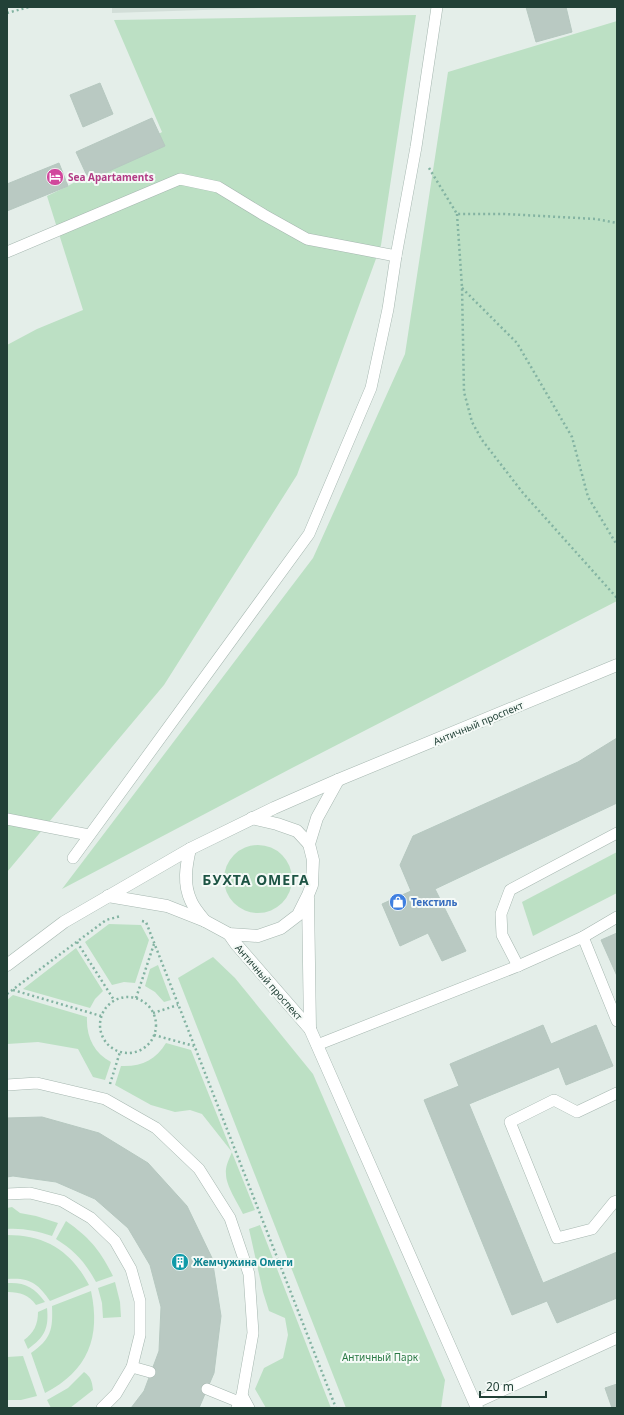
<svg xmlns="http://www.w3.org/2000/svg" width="624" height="1415" viewBox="0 0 624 1415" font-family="'Noto Sans',sans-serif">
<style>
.built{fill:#d2ded8}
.green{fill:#bce0c4}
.building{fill:#b9c9c2;stroke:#b6c8c0}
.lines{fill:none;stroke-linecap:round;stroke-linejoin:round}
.lane-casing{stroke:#a6b7b0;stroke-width:12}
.street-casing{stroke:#a6b7b0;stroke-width:13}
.path{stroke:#83b3a2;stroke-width:2.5;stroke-dasharray:2 3;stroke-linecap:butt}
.lane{stroke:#fff;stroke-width:11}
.street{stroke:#fff;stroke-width:12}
.labels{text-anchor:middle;stroke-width:4;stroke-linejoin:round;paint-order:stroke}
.hotel-label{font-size:10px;font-weight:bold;fill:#b23c85;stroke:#f5faf7;text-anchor:start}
.street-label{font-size:10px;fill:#224137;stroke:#f5faf7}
.shop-label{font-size:10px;font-weight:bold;fill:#366cbe;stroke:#f5faf7;text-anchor:start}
.culture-label{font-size:10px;font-weight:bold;fill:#0d838f;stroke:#f5faf7;text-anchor:start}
.park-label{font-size:10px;fill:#2b7a45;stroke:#f5faf7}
.district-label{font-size:14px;font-weight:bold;letter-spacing:1px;fill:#1d5444;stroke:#f5faf7}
</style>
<rect width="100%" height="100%" fill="#e4eee9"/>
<path class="built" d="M112,7h183l-183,6z"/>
<g class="green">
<path d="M416,15l-35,230 -84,230 -133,210 -157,187v-527l30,-16 46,-19 -36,-114 21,-10 94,-54 -48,-112z"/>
<path d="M617,21v580l-325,167 -230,121 251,-331 92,-204 43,-282z"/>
<circle cx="258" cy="879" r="34"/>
<path d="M617,852v41l-84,43 -11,-34z"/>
<path d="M109,924l32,1 8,15 -14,43 -11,-1 -12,3 -27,-43z"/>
<path d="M76,948l27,43 -8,8 -5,9 -67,-19z"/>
<path d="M213,957l22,21 78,96 132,306 -4,28h-95l-168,-430z"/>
<path d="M158,965l13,35 -7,2 -9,-10 -10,-6 5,-17z"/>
<path d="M13,995l74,22c-1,20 7,36 24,45l-6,18 -12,-3 -15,-28 -40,-7 -31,2v-44z"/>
<path d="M166,1043l25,7 64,160 -12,4c-5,-11 -17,-28 -17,-40 -1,-7 3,-15 6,-22l-30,-38 -12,-4 -15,2 -24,-7 -36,-20 6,-19c20,1 35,-6 45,-23z"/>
<path d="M12,1207l8,6 16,3 22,7 -6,13c-15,-5 -29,-8 -45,-7v-21z"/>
<path d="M66,1221c24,17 34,29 47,55l-17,6c-11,-20 -21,-31 -40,-43z"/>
<path d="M260,1225l71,183h-65l-11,-19 9,-21 19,-10 5,-23 -3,-17 -16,-7 -6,-19 -14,-63z"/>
<path d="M7,1235c39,0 64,16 82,50l-39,16c-12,-18 -21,-24 -43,-22z"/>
<path d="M115,1282l5,20 1,15 -18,1 -1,-15 -4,-15z"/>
<path d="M7,1283c18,-1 27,4 38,19l-9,3c-7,-10 -16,-13 -28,-13z"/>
<path d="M91,1291c10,46 -3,80 -46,102l-14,-40c20,-14 22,-23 21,-47z"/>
<path d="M47,1308c2,20 -2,29 -19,41l-4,-9c10,-7 14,-16 14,-28z"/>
<path d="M23,1356l14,40 -16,4h-14v-43z"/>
<path d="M84,1372c7,5 8,9 9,18l-23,18h-19l-4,-8 21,-12z"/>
</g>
<g class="building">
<path d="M526,7h40l6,25 -36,10z"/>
<path d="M100,83l13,31 -30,13 -13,-32z"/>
<path d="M152,118l13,28 -76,34 -13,-28z"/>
<path d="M59,163l9,23 -61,25v-27z"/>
<path d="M617,738v65l-182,86 31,62 -24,10 -14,-28 -28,13 -18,-42 29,-13 -11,-26 13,-29 165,-74z"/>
<path d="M617,933v43l-16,-36z"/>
<path d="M543,1025l8,19 45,-19 17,41 -47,19 -7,-18 -90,37 74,179 74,-31v46l-60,25 -10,-22 -35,14 -88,-215 35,-14 -9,-22z"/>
<path d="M42,1117l57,16 49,30 39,43 25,52 9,58 -7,57 -15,35h-68l13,-17 15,-40 2,-44 -11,-42 -22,-37 -33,-29 -39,-17 -43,-6 -6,1v-59z"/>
<path d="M617,1384v24h-5l-7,-20z"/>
</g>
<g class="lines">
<defs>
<g id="lane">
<path d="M7,252l173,-73 38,8 46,28 43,24 89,17"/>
<path d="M7,819l82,16"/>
<path d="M73,858l236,-324 62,-146 17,-79 8,-53 20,-109 21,-140"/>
<path d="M583,937l34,84"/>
<path d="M518,966l-16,-31 -1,-21 9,-24 107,-57"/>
<path d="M317,1045l201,-79 65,-29 34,-20"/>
<path d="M7,1085l30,-2 68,16 51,29 43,41 31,49 19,56 4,59 -11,62 -5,13"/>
<path d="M617,1093l-40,19 -23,-12 -44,22 47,116 35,-9 22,-27 3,-1"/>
<path d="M7,1194l23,-1 32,8 29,17 24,23 16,28 9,32v34l-8,32 -16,27 -14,14"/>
<path d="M132,1367l18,5"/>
<path d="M207,1389l32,13"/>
<path d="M242,1395l7,13"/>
<path d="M475,1403l142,-65"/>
</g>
<g id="street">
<path d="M252,818l25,6 20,7 12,13"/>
<path d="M190,849c-4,17 -7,35 1,52 3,7 9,14 14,20"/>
<path d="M108,896l59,10 38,15 24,13 29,2 23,-8 17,-13 10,-20 4,-10 1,-25 -4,-16 8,-26 21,-38"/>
<path d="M308,898l2,131"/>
<path d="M229,934l7,10 74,85 167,379"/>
<path d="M7,965l57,-43 126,-73 84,-41 64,-28 279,-115"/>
</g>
</defs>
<use href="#lane" class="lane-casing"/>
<use href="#street" class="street-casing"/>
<g class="path">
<path d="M7,13l22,-6"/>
<path d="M429,168l28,46h48l91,5 21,4"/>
<path d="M457,214l5,73 2,105 8,30 10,18 41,53 94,105"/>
<path d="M462,288l55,55 55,94 16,60 29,48"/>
<path d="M142,921l4,1 190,486"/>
<path d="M77,942l37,58"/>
<path d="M13,990l88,26"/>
<path d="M7,994l99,-74 15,-4"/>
<circle cx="128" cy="1025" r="28"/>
<path d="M136,998l18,-54"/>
<path d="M153,1013l25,-8"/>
<path d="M154,1035l40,11"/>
<path d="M110,1084l10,-32"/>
</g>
<use href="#lane" class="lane"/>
<use href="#street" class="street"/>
</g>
<defs>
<symbol id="hotel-disc" viewBox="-11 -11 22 22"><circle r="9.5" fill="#d1479c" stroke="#f5faf7"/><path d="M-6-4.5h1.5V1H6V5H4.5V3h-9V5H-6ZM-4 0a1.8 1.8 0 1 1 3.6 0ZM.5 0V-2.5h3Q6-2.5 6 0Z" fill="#fff"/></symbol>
<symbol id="shop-disc" viewBox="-11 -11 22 22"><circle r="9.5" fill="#3f7fe0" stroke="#f5faf7"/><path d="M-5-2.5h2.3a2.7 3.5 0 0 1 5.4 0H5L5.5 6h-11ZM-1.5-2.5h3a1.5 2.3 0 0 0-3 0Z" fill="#fff"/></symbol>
<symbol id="building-disc" viewBox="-11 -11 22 22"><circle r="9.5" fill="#0f9aa8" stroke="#f5faf7"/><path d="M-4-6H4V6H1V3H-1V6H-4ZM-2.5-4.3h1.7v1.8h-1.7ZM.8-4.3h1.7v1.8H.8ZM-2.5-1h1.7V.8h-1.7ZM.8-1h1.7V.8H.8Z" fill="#fff"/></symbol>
</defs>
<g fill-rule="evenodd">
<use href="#hotel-disc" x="45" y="167" width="20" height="20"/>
<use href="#shop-disc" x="388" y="892" width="20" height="20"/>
<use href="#building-disc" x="170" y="1252" width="20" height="20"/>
</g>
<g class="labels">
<g class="hotel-label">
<text x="68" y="181">Sea Apartaments</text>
</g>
<g class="street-label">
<text transform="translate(478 723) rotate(-23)" y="4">Античный проспект</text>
<text transform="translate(269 982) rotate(49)" y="4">Античный проспект</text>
</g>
<g class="shop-label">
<text x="411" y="906">Текстиль</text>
</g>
<g class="culture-label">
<text x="193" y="1266">Жемчужина Омеги</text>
</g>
<g class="park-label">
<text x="380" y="1361">Античный Парк</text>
</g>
<g class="district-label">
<text x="256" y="885">БУХТА ОМЕГА</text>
</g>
</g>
<rect width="624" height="1415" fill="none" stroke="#224137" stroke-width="16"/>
<path d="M480 1391v6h66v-6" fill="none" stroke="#224137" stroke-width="2"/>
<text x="486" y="1391" font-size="12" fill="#224137" stroke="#f5faf7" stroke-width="3" paint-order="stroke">20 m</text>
</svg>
